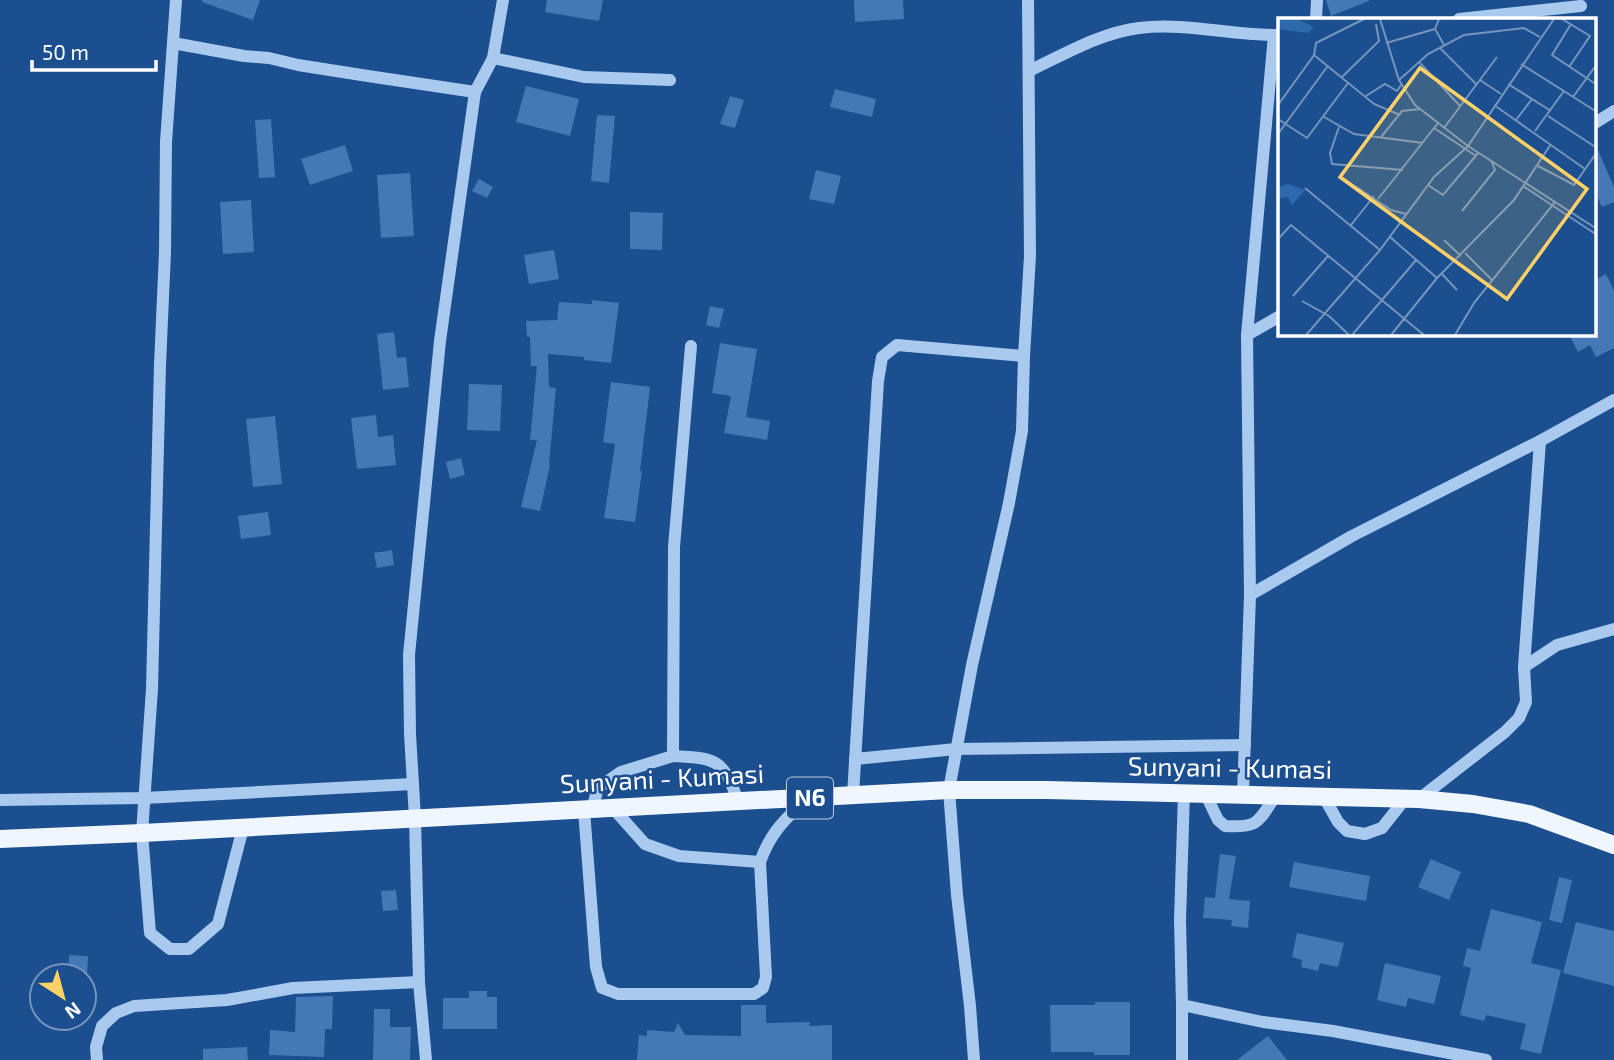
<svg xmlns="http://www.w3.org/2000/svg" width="1614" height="1060" viewBox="0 0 1614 1060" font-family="'Exo 2',sans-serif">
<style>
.building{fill:#4478b7}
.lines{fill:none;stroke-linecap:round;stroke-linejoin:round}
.minor{stroke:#a9c9ee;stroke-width:12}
.major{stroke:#f0f6ff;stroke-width:18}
.labels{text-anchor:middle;stroke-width:5;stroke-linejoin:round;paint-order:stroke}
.shield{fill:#1b4f8f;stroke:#bbcadd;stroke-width:2}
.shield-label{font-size:24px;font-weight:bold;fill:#fff}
.street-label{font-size:26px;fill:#fff;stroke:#1b4f8f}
.inset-road{fill:none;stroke:#7695bc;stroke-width:2}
.view{fill:#ffd166;fill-opacity:0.15;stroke:#ffd166;stroke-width:3.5}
.inset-edge{fill:none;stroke:#fff;stroke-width:3.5}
</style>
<rect width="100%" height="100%" fill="#1b4f8f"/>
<g class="building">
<path d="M202,0h58l-7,20 -51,-18z"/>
<path d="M547,0h56l-4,21 -54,-9z"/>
<path d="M854,0h49l1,19 -49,3z"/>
<path d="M1326,0h43v1l-38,15z"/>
<path d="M526,86l53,13 -9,37 -54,-14z"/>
<path d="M835,89l41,10 -4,18 -42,-10z"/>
<path d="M730,96l14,4 -9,28 -15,-4z"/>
<path d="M597,115l18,1 -6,67 -18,-2z"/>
<path d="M271,119l4,58 -16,1 -4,-58z"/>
<path d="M1595,143l19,44v15l-12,5 -7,-15z"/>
<path d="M345,145l8,26 -43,14 -9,-26z"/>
<path d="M816,170l25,6 -7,28 -25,-5z"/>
<path d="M410,173l4,63 -33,2 -4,-63z"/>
<path d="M479,179l14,8 -6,11 -15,-7z"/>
<path d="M251,200l3,52 -31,2 -3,-52z"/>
<path d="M630,212l33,1 -1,37 -32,-1z"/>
<path d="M554,250l5,29 -30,5 -5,-29z"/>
<path d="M1606,274l8,17v57l-18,9 -6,-12 -12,7 -9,-18h26v-54z"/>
<path d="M592,300l27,3 -8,60 -27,-3v-3l-36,-3 1,33 7,1 -7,76 1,1 -10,46 -19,-4 16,-67h-7l7,-74h-6l-1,-29h-3l-1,-16 31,-1 2,-18 33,2z"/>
<path d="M710,306l14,3 -5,19 -13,-3z"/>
<path d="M394,332l3,26 9,-1 3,30 -26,3 -6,-56z"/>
<path d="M720,343l37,6 -11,68 24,4 -3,19 -43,-7 7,-37 -19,-3z"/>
<path d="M611,382l39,5 -10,84h2l-7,51 -31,-4 11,-74 -12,-2z"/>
<path d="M469,384l33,1 -2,46 -33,-1z"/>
<path d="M376,415l2,22 15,-2 3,30 -39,4 -6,-51z"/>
<path d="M275,416l7,68 -29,3 -7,-68z"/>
<path d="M461,458l4,17 -15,4 -4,-17z"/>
<path d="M268,512l3,23 -30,4 -3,-23z"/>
<path d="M392,550l2,15 -17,3 -3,-15z"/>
<path d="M1220,854l16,2 -7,43 21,2 -2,27 -17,-2 1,-6 -29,-2 2,-21 10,1z"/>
<path d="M1431,859l30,13 -12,28 -31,-13z"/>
<path d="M1294,862l76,14 -4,25 -77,-14z"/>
<path d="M1559,877l13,3 -10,43 -13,-3z"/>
<path d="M396,890l2,20 -15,1 -2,-20z"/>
<path d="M1491,909l51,13 -11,41 30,7 -20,84 -21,-5 6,-25 -40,-9 -2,6 -24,-6 11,-47 -8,-2 4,-18 13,3z"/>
<path d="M1576,922l38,9v55l-51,-13z"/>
<path d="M1297,933l47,10 -6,24 -18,-4 -2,8 -17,-4 1,-7 -10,-3z"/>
<path d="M69,955l19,1 -1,20h-19z"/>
<path d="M1385,963l56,13 -7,28 -26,-6 -2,9 -29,-7z"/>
<path d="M469,991h18v6h10v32h-54v-31h26z"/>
<path d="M333,996l-1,33h-7l-1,28 -55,-2 1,-25 25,2 1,-35z"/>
<path d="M1095,1002h35v53h-36v-3h-43l-1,-47h45z"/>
<path d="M741,1005h25v18l44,-1 -1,4 23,-1v35h-195l2,-25 8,1v-6l27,2 4,-9 7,12 56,1z"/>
<path d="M374,1009h16v18h21l-1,33h-37z"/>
<path d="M1268,1036l19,24h-50z"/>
<path d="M247,1047l1,13h-45v-11z"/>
</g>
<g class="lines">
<g class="minor">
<path d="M176,0l-10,142 -1,110 -5,113 -8,324 -10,144 8,100 20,16h19l29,-25 25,-96"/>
<path d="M1316,19l1,-19"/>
<path d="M1459,19l122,-13"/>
<path d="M173,43l71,13 25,2 29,7 70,11 107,16"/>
<path d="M493,58l91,19 86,3"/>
<path d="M1029,71c36,-17 71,-38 110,-43 47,-6 94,8 141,7"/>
<path d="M1595,123l19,-12"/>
<path d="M1247,335l33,-19"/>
<path d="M691,346l-17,201 -1,209c43,2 51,3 65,46"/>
<path d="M1250,595l102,-59 188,-95 74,-41"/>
<path d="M1524,667l33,-22 57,-16"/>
<path d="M855,759l101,-10 289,-4"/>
<path d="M1205,793l13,27 7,6c34,2 33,-4 51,-31"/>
<path d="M1243,794l7,-199 -3,-260 27,-300"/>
<path d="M853,795l25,-414 4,-24 15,-12 127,11"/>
<path d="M1324,797l14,25 9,9 18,3 17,-6 23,-29"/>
<path d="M1419,799l86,-67 14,-14 7,-16 -2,-35 16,-226"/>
<path d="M0,800l144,-2 269,-14"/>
<path d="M612,807l33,37 34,12 81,6c11,-31 25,-42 47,-64"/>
<path d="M592,809l6,-21 23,-16 52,-16"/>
<path d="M584,810l12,157 6,21 16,6h136l9,-6 3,-11 -6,-115"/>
<path d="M1182,1005l81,17 70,9 153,29"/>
<path d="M97,1060l-1,-13 6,-21 14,-13 18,-7 93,-6 66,-12 126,-6"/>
<path d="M426,1060l-7,-78 -4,-164 -5,-84 -1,-79 31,-314 35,-249 18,-34 10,-58"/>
<path d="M974,1060l-4,-54 -13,-111 -8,-105 23,-125 37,-162 13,-72 2,-75 6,-100 -2,-256"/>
<path d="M1182,1060v-55l-2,-85 4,-127"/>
</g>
<path class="major" d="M0,839l142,-6 807,-43h98l372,9 54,5 56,10 85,31"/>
</g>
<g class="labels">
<rect class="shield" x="787" y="777.5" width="46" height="41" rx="5"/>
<g class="shield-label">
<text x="810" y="806">N6</text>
</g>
<g class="street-label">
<text transform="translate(1230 768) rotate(1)" y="9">Sunyani - Kumasi</text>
<text transform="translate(662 779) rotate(-3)" y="9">Sunyani - Kumasi</text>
</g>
</g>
<g transform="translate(1278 18)">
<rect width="318" height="318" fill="#1b4f8f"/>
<path d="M0,1h19l17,8 -6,6 -30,-4zM10,166l17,6 -13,15 -4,-8 -10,2v-12z" fill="#2e69ad"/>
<path class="inset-road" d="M102,1l19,61 16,25 53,41 129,83M161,1l-4,10 9,16M284,1l28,17 -21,31M293,6l-19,31 45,30M108,25l49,-14M162,30l36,36M36,37l60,49 26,11M142,45l40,43M243,46l76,48M63,60l38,-37 -3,-17M121,62l29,-26 36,-19 60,-7 16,9M202,62l21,14M230,66l43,27M88,78l19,-12 12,7 4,-6M295,79l24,-33M0,87l36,-50 2,-12 48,-24M216,87l91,64M270,98l49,32M46,99l30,17 69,9M0,101l29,19 41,-55M238,102l16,-21M61,109l-9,26 2,11 71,6M156,110l42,28M166,110l53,-71M257,113l29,-40M0,116l49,-67M103,119l21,-26 18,-2M260,148l36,19 23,-33M66,161l47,31 15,4M150,167l15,10 36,-43M245,168l74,49M27,170l75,62M100,181l60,-76M184,193l33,-41 -4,-10M73,207l23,-29M112,219l47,41M0,221l13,-14 133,110M166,222l17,16M187,235l28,28M164,256l15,16M15,278l35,-40M24,283l27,15 20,19M28,317l74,-85 54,-73 34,-31 86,-127M74,317l65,-76M113,317l46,-57 77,-78 37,-56M177,317l19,-32 81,-101"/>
<path class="view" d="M142,50l167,121 -80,110 -167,-122z"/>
<rect width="318" height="318" class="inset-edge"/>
</g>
<g transform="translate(63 997) rotate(144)"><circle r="33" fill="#1b4f8f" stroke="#7695bc" stroke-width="2"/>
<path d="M0-5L12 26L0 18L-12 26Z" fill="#ffd166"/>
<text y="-10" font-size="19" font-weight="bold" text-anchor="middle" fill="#ffffff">N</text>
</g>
<path d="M32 60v10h124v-10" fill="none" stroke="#ffffff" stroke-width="3.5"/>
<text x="42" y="60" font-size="21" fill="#ffffff" stroke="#1b4f8f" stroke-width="5" paint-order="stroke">50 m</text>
</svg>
